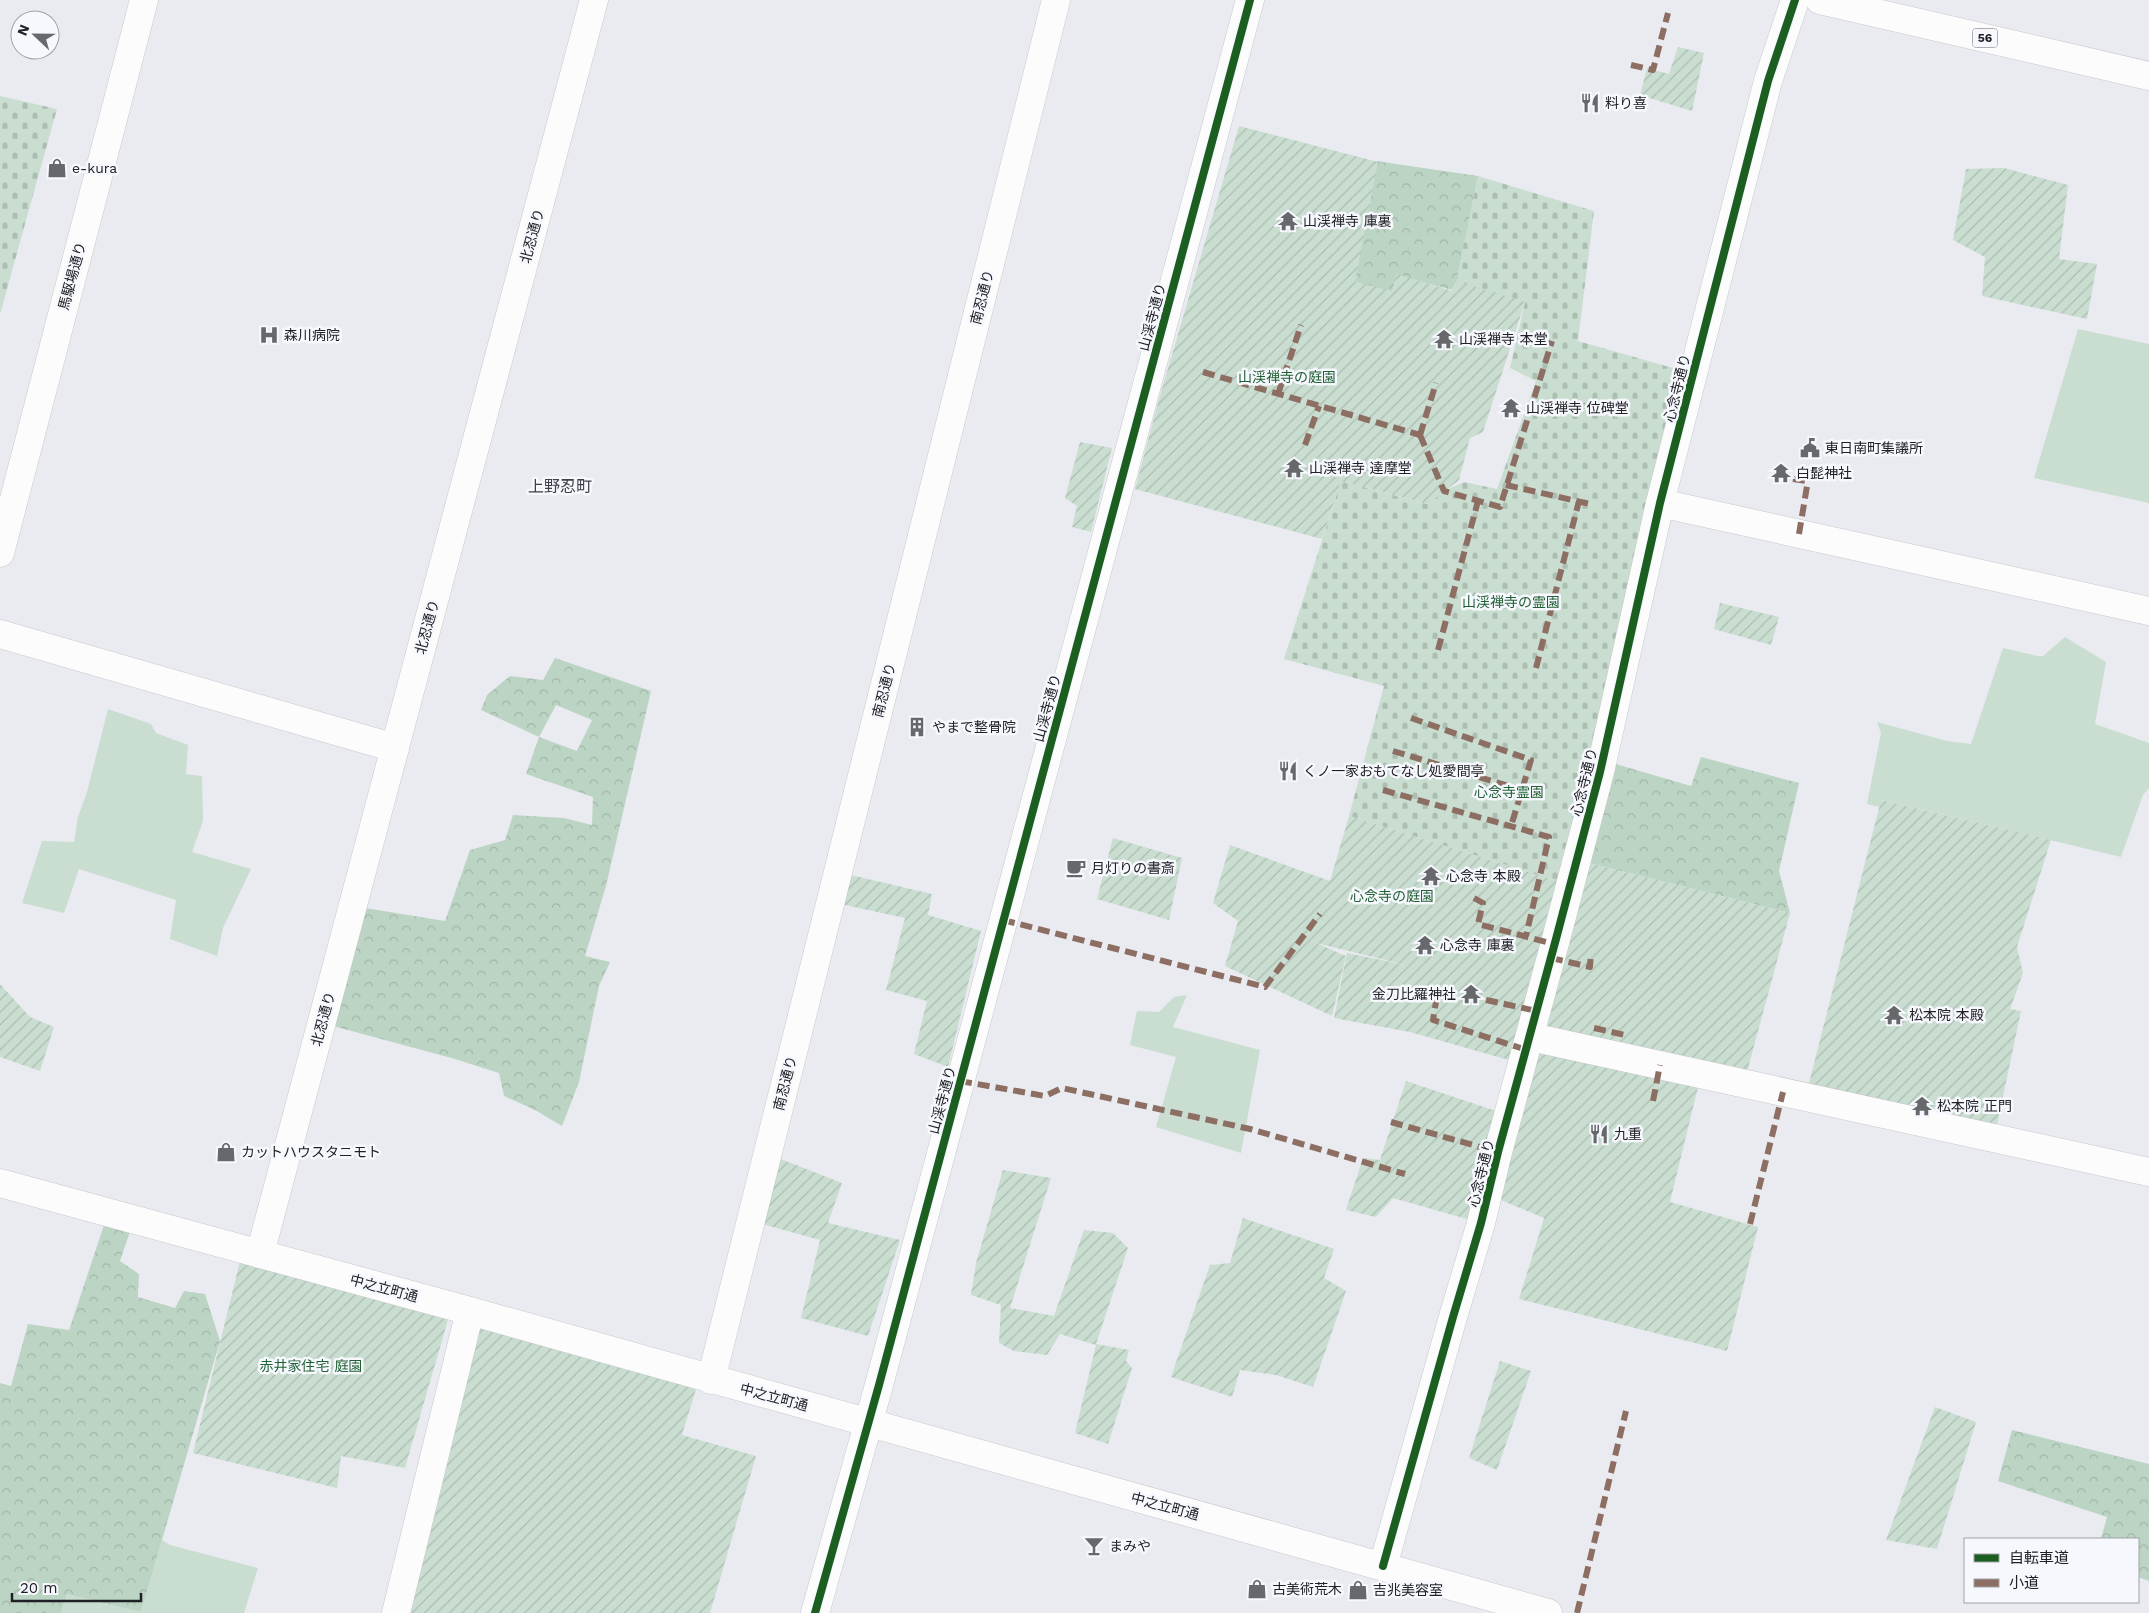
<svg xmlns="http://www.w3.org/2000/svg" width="2149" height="1613" viewBox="0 0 2149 1613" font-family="'Work Sans','Noto Sans JP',sans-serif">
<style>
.grass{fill:#c9ddd0}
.forest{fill:url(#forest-crowns);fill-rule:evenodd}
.cemetery{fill:url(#cemetery-stones)}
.garden{fill:url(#garden-furrows)}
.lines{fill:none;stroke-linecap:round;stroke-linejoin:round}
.minor-casing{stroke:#c7c8cc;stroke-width:29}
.major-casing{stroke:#c7c8cc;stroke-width:29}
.minor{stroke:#fcfcfd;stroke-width:28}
.major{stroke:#fcfcfd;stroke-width:28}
.quiet{stroke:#8d6e63;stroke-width:6;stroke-dasharray:12 6;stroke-linecap:butt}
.cycleway-casing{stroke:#f6f8fe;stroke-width:11}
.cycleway{stroke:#1b5e20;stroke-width:8}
.labels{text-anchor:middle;stroke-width:5;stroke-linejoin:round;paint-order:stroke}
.shield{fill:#f6f8fe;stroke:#606266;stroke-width:1}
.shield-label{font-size:12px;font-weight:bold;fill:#202125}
.poi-label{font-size:14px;fill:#202125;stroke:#f6f8fe;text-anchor:start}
.street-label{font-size:14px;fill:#202125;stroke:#f6f8fe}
.park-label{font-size:14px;fill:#216034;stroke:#f6f8fe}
.quarter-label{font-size:16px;fill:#3e4048;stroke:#f6f8fe}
</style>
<defs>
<pattern id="forest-crowns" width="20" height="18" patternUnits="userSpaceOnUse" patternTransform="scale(1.25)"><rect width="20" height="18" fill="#bcd4c4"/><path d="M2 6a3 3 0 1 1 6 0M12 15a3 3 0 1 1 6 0" fill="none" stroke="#a1b6a8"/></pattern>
<pattern id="cemetery-stones" width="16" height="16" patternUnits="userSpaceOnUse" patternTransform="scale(1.25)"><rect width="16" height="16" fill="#c9ddd0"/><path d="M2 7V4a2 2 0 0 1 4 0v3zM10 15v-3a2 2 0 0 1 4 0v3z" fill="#acbdb2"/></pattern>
<pattern id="garden-furrows" width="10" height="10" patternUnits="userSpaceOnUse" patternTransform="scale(1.25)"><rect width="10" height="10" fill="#c9ddd0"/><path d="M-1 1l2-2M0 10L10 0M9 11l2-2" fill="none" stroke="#acbdb2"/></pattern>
</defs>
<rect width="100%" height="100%" fill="#eaebf1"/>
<g class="grass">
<path d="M2078,329l71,15v159l-115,-25z"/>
<path d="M2065,637l41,25 -11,62 54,19v45l-6,7 -22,62 -239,-57 -3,7 -12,-3 14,-71 -4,-11 70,19 24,3 32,-96 35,8h5z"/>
<path d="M108,709l43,15 5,9 32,12 -2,29 16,2 1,45 -11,31 59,17 -28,59 -6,28 -47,-17 6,-39 -97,-31 -15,44 -42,-10 20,-62 32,1 4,-25 9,-25z"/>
<path d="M1187,995l-14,32 87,23 -19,103 -85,-26 20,-70 -46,-12 7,-34 22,1 15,-15z"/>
<path d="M162,1540l8,5 88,23 -14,45h-183l6,-19 74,18z"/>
</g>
<g class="forest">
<path d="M1376,161l102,15 -21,104 -5,10 -55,-15 -5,17 -38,-10z"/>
<path d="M555,658l96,33 -45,195 -21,70 25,6 -11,24 -20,96 -17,44 -27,-16 -31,-14 -5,-23 -44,-14 -133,-36 31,-117 92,15 25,-71 35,-10 8,-25 51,3 28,7 1,-28 -67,-23 13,-37 -58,-27 6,-15 23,-19 33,4zM556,705l36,15 -15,31 -38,-14z"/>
<path d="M1701,757l98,26 -20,88 11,42 -213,-53 25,-100 89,26z"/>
<path d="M108,1213l26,7 -14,41 19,13 -1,23 37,11 9,-17 21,3 15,47 -79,271 -74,-18 -6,19h-61v-230l11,3 17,-62 41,6z"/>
<path d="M2012,1430l137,34v117l-11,-4v-38h-37l6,-22 -109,-36z"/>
</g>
<g class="cemetery">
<path d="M0,96l57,13 -57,205z"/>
<path d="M1478,176l116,35 -16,130 102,29 -83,373 -27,142 -221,-69 35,-130 -100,-27 57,-178 86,23 14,-14 3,1 20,-9 33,7 39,-108 -26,-13 15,-66 -69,-20z"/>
</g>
<g class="garden">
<path d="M1678,47l26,6 -12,58 -52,-16 7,-27 22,6z"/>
<path d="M1239,126l139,36 -23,120 37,9 5,-17 55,17 5,-10 68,21 -42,130 -13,6 -11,42 -31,24 -87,-23 -19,58 -187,-50 24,-90z"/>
<path d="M2004,168l64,17 -9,74 38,5 -10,55 -105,-23 3,-39 -32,-17 13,-71z"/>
<path d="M1080,442l32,6 -21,84 -19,-5 5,-21 -12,-8z"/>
<path d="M1720,603l59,14 -8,28 -57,-16z"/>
<path d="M1881,800l170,40 -34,107 6,26 -13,36 11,2 -27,128 -187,-48z"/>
<path d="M1349,816l221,69 7,-25 213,53 -46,170 -213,-49 -8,30 -113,-32 -76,-14 13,-65 59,12 -90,-22 30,13 -14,60 -107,-50 13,-45 -25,-18 17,-58 100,36z"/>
<path d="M1113,838l69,20 -13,62 -72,-21z"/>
<path d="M838,872l94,22 -4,21 53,16 -33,136 -34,-13 13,-53 -41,-11 19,-72 -74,-16z"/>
<path d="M0,984l30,33 24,10 -14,44 -40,-14z"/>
<path d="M1539,1039l161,40 -30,123 88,25 -31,124 -208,-52 25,-81 -55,-23 -8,28 -88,-25 -17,19 -30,-7 17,-52 17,2 26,-79 102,34z"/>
<path d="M768,1154l74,29 -14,40 72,17 -32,96 -67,-18 19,-78 -69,-19z"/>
<path d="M1003,1170l48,8 -41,130 44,8 30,-86 29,3 15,15 -32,96 33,6 -3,11 6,7 -24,76 -33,-11 21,-88 -36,-11 -13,21 -33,-4 -15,-8 2,-38 -30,-10 5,-32z"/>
<path d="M1243,1218l91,31 -10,29 22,13 -33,96 -37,-12 -36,-5 -8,27 -61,-20 39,-112 20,-2z"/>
<path d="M243,1249l209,57 -47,162 -64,-12 -4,32 -144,-35z"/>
<path d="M470,1311l230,65 -18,59 74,21 -46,157h-314z"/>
<path d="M1500,1361l31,10 -34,99 -28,-12z"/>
<path d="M1935,1407l41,15 -39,127 -51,-9z"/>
</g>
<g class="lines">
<defs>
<g id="minor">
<path d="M1660,503l489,108"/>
<path d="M0,553l144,-553"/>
<path d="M0,634l395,114"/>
<path d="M1531,1037l618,135"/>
<path d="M0,1183l470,128 1078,302"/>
<path d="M260,1254l334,-1254"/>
<path d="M711,1380l345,-1380"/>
<path d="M1383,1566l70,-249 28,-94 17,-71 58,-213 44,-167 60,-269 108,-422 27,-81"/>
<path d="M396,1613l74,-302"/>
<path d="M815,1613l64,-228 371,-1385"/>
</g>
<path id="major" d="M1820,0l329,76"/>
</defs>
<use href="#minor" class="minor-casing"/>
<use href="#major" class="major-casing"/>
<use href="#minor" class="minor"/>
<use href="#major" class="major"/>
<g class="quiet">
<path d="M1631,65l22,5 15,-57"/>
<path d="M1203,372l217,63"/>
<path d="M1278,394l23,-69"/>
<path d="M1420,435l24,56 56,16 52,-166"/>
<path d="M1420,435l16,-52"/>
<path d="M1305,445l14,-39"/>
<path d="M1793,479l14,2"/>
<path d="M1506,485l84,19"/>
<path d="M1799,534l11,-66"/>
<path d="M1438,650l40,-149"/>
<path d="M1536,668l43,-167"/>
<path d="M1411,718l120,42 -20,66"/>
<path d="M1393,751l129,39"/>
<path d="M1383,790l166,47 -23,99"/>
<path d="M1474,898l9,5 -5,21 76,20"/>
<path d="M1003,920l262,67 55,-73"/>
<path d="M1551,958l39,9 1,-14"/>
<path d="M1420,992l17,4 -4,24 94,30"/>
<path d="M1486,1000l51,11"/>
<path d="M1594,1028l35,8"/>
<path d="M960,1081l85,15 17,-8 188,41 155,45"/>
<path d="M1653,1101l7,-36"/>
<path d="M1391,1122l107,30"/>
<path d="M1750,1224l33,-132"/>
<path d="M1577,1613l49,-202"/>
</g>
<defs>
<g id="cycleway">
<path d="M1383,1566l70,-249 28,-94 17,-71 58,-213 44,-167 60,-269 108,-422 27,-81"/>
<path d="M815,1613l64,-228 371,-1385"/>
</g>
</defs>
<use href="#cycleway" class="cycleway-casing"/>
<use href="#cycleway" class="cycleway"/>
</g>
<defs>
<symbol id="restaurant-bare" viewBox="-9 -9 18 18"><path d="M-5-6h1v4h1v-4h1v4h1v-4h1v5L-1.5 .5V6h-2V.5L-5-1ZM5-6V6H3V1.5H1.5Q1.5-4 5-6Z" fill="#67686c" stroke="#f6f8fe" stroke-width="2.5" paint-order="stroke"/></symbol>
<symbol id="shop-bare" viewBox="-9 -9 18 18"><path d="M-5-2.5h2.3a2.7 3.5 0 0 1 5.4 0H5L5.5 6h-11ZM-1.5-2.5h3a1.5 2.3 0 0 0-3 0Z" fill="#67686c" stroke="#f6f8fe" stroke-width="2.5" paint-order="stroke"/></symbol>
<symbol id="temple-bare" viewBox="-9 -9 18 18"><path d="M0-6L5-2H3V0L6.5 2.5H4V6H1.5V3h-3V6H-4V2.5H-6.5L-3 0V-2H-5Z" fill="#67686c" stroke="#f6f8fe" stroke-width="2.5" paint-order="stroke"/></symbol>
<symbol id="hospital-bare" viewBox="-9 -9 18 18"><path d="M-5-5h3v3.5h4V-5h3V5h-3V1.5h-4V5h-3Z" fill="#67686c" stroke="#f6f8fe" stroke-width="2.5" paint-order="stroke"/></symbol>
<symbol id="civic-bare" viewBox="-9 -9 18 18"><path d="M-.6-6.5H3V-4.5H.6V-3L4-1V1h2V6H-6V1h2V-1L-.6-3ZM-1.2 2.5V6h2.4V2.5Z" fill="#67686c" stroke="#f6f8fe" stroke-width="2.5" paint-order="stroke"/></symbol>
<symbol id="building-bare" viewBox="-9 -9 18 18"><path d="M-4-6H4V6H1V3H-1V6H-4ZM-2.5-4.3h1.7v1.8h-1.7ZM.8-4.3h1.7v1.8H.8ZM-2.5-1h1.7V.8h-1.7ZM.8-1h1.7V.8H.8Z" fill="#67686c" stroke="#f6f8fe" stroke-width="2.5" paint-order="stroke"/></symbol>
<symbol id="cafe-bare" viewBox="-9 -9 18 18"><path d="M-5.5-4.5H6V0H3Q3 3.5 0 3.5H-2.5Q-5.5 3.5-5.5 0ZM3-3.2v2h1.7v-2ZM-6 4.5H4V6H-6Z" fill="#67686c" stroke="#f6f8fe" stroke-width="2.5" paint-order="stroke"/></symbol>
<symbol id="bar-bare" viewBox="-9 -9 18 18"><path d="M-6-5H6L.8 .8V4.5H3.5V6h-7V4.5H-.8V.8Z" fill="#67686c" stroke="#f6f8fe" stroke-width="2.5" paint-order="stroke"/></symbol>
</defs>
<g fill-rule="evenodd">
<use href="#restaurant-bare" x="1576" y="89" width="28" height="28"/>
<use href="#shop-bare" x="43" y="154" width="28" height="28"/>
<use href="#temple-bare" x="1274" y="207" width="28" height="28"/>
<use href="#hospital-bare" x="255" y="321" width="28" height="28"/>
<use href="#temple-bare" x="1430" y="325" width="28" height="28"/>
<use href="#temple-bare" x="1497" y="394" width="28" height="28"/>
<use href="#civic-bare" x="1796" y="434" width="28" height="28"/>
<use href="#temple-bare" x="1280" y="454" width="28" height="28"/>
<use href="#temple-bare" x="1767" y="459" width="28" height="28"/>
<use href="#building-bare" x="903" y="713" width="28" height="28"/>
<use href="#restaurant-bare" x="1274" y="757" width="28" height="28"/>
<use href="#cafe-bare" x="1062" y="854" width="28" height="28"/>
<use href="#temple-bare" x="1417" y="862" width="28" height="28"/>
<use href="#temple-bare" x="1411" y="931" width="28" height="28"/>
<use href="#temple-bare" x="1457" y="980" width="28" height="28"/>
<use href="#temple-bare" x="1880" y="1001" width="28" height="28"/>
<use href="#temple-bare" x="1908" y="1092" width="28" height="28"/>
<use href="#restaurant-bare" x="1585" y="1120" width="28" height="28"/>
<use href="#shop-bare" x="212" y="1138" width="28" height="28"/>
<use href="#bar-bare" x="1080" y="1532" width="28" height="28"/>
<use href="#shop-bare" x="1243" y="1575" width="28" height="28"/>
<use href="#shop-bare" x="1344" y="1576" width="28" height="28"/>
</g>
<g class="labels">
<rect class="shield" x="1972.5" y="28.5" width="25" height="19" rx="4"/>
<g class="shield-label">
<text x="1985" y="42">56</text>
</g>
<g class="poi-label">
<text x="1605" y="108">料り喜</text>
<text x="72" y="173">e-kura</text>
<text x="1303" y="226">山渓禅寺 庫裏</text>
<text x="284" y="340">森川病院</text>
<text x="1459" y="344">山渓禅寺 本堂</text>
<text x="1526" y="413">山渓禅寺 位碑堂</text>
<text x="1825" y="453">東日南町集議所</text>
<text x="1309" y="473">山渓禅寺 達摩堂</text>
<text x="1796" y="478">白髭神社</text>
<text x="932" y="732">やまで整骨院</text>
<text x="1303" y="776">くノ一家おもてなし処愛間亭</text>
<text x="1091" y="873">月灯りの書斎</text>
<text x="1446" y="881">心念寺 本殿</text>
<text x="1440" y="950">心念寺 庫裏</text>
<text x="1456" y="999" text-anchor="end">金刀比羅神社</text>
<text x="1909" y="1020">松本院 本殿</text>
<text x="1937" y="1111">松本院 正門</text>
<text x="1614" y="1139">九重</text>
<text x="241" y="1157">カットハウスタニモト</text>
<text x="1109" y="1551">まみや</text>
<text x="1272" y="1594">古美術荒木</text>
<text x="1373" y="1595">吉兆美容室</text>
</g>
<g class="street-label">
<text transform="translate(532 236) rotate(-75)" y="5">北忍通り</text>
<text transform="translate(72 276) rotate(-75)" y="5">馬駆場通り</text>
<text transform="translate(982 297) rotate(-76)" y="5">南忍通り</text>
<text transform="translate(1152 317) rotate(-75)" y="5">山渓寺通り</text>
<text transform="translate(1677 388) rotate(-76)" y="5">心念寺通り</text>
<text transform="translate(427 627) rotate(-75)" y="5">北忍通り</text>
<text transform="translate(884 690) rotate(-76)" y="5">南忍通り</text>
<text transform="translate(1047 708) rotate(-75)" y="5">山渓寺通り</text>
<text transform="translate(1584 782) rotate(-76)" y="5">心念寺通り</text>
<text transform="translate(323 1019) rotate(-75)" y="5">北忍通り</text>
<text transform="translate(785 1083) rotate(-76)" y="5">南忍通り</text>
<text transform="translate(942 1100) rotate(-75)" y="5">山渓寺通り</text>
<text transform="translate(1481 1173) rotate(-76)" y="5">心念寺通り</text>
<text transform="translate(384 1288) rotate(15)" y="5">中之立町通</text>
<text transform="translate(774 1397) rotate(15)" y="5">中之立町通</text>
<text transform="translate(1165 1506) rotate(15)" y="5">中之立町通</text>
</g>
<g class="park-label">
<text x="1287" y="382">山渓禅寺の庭園</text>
<text x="1511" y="607">山渓禅寺の霊園</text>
<text x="1509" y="797">心念寺霊園</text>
<text x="1392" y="901">心念寺の庭園</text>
<text x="311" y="1371">赤井家住宅 庭園</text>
</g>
<g class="quarter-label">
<text x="560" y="492">上野忍町</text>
</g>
</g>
<rect x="1964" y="1538" width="175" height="65" fill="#f6f8fe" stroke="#a0a2a7"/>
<rect x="1974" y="1554" width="25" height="8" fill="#1b5e20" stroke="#a0a2a7"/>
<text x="2009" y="1563" font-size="15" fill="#202125">自転車道</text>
<rect x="1974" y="1579" width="25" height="8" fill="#8d6e63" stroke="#a0a2a7"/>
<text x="2009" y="1588" font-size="15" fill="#202125">小道</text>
<g transform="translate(35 35) rotate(292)"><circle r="24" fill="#f6f8fe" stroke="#a0a2a7"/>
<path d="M0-4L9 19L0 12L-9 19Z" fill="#67686c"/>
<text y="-8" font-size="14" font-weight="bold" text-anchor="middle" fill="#202125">N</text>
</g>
<path d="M12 1593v8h129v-8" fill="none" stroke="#202125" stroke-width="2.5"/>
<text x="20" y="1593" font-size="15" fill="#202125" stroke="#f6f8fe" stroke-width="4" paint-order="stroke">20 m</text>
</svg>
